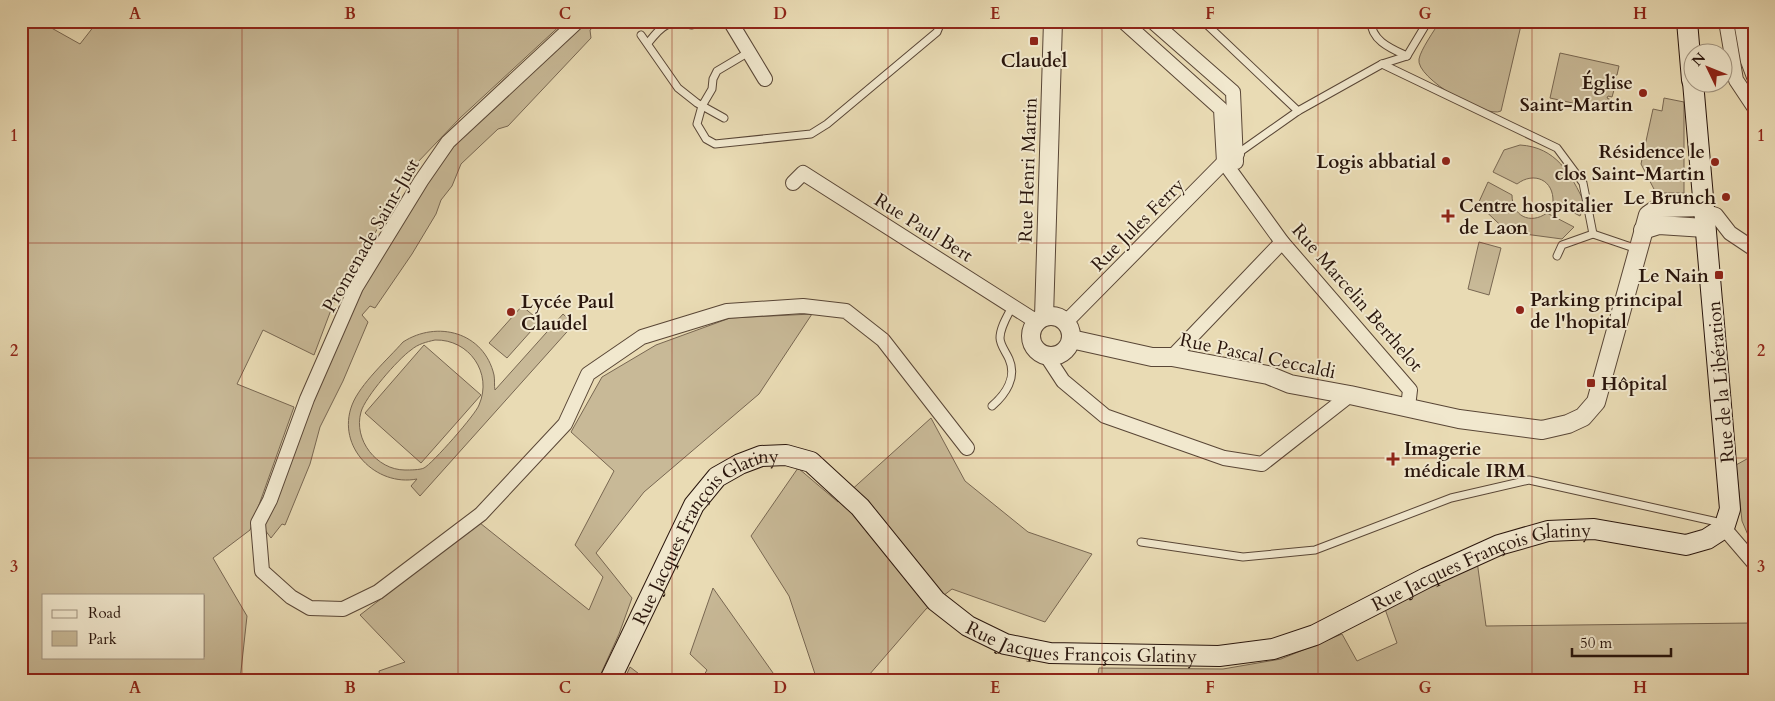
<svg xmlns="http://www.w3.org/2000/svg" width="1775" height="701" viewBox="0 0 1775 701" font-family="Cardo,serif">
<style>
.green{fill:#c8b997;stroke:#786752;fill-rule:evenodd}
.lines{fill:none;stroke-linecap:round;stroke-linejoin:round}
.service-casing{stroke:#594636;stroke-width:9}
.minor-casing{stroke:#594636;stroke-width:16}
.tertiary-casing{stroke:#594636;stroke-width:20}
.secondary-casing{stroke:#29150c;stroke-width:22}
.service{stroke:#f1e8ce;stroke-width:7}
.minor{stroke:#f1e8ce;stroke-width:14}
.tertiary{stroke:#f1e8ce;stroke-width:18}
.secondary{stroke:#f1e8ce;stroke-width:20}
.grid{fill:none;stroke:#8f2418;stroke-width:1;stroke-opacity:0.55}
.poi-dot{fill:#8f2418;stroke:#f1e8ce;stroke-width:2}
.labels{text-anchor:middle;stroke-width:4;stroke-linejoin:round;paint-order:stroke}
.poi-label{font-size:19px;font-weight:bold;fill:#29150c;stroke:#f1e8ce;text-anchor:end}
.street-label{font-size:19px;fill:#29150c;stroke:#f1e8ce}
.neatline{fill:none;stroke:#8f2418;stroke-width:2}
.grid-label{font-size:16px;text-anchor:middle;font-weight:bold;fill:#8f2418}
</style>
<rect width="100%" height="100%" fill="#e9dbb4"/>
<filter id="stains"><feTurbulence type="fractalNoise" baseFrequency=".004" numOctaves="4"/><feColorMatrix values="0 0 0 0 .2 0 0 0 0 .09 0 0 0 0 .02 0 0 0 .5 -.17"/></filter>
<radialGradient id="worn" r=".72"><stop offset=".6" stop-color="#630" stop-opacity="0"/><stop offset="1" stop-color="#630" stop-opacity=".3"/></radialGradient>
<g class="green">
<path d="M21,21h18l41,23 18,-23h467l-105,97 -44,46 -82,138 -20,53 -51,-25 -26,54 57,23 -44,123 -37,28 34,58 -7,64h-219zM44,595h160v62h-160z"/>
<path d="M584,21h16l-10,9 1,8 -83,88 -10,3 -37,35 -9,22 -11,14 -5,14 -24,40 -37,54 -5,-2 -8,9 6,7 -25,59 -23,46 -10,37 -25,61 -3,-1 -11,14 -9,-12 58,-146 53,-115 83,-125z"/>
<path d="M1440,21h82l-21,90c-15,8 -86,-33 -82,-52 2,-10 15,-28 21,-38z"/>
<path d="M1560,53l59,13 -2,9 -4,1 3,1 -2,9h-4l4,4 -2,7 -4,-1 -1,2 4,2 -2,11 -59,-13z"/>
<path d="M1664,98l20,4v91h-28l-15,-29 12,-55 9,2z"/>
<path d="M1520,145c36,2 51,29 65,59l-5,12 -27,-14c1,-22 -19,-31 -36,-18l-24,-12 11,-22z"/>
<path d="M1488,182l24,13c0,21 18,30 35,18l27,14 -12,12 -45,-6 -6,2 -33,-31z"/>
<path d="M1479,242l22,6 -12,47 -21,-6z"/>
<path d="M522,306l18,15 -33,37 -18,-15z"/>
<path d="M563,314l11,10 -154,172 -9,-10 6,-7c-41,8 -81,-32 -65,-74 8,-21 36,-46 51,-63 34,-22 81,-10 91,33 1,5 0,11 1,15zM435,340c34,-1 58,33 44,65 -3,9 -47,59 -55,63 -4,2 -14,2 -19,2 -28,0 -52,-30 -44,-58 4,-15 37,-53 50,-62 7,-6 15,-8 24,-10z"/>
<path d="M812,314l-53,80 -115,98 -48,61 36,45 -13,36 -21,46h-218l-1,-9 26,-9 -45,-47 120,-92 109,87 14,-33 -28,-32 39,-74 -43,-39 31,-55 54,-32 74,-27z"/>
<path d="M424,345l57,50 -60,68 -56,-50z"/>
<path d="M931,418l34,63 63,51 64,22 -47,68 -93,-33 -26,20 -57,66 14,5h-66l-28,-84 -38,-60 47,-68 40,34z"/>
<path d="M1754,455v94l-12,-28 -6,-56z"/>
<path d="M1477,561l9,65 266,-3 2,5v52h-657l2,-12 124,1 58,-10 61,-25 15,27 40,-18 -12,-34z"/>
<path d="M713,588l65,92h-77l6,-10 -17,-16z"/>
<path d="M630,667l17,13h-23z"/>
</g>
<g class="lines">
<defs>
<g id="service">
<path d="M1203,21l95,90"/>
<path d="M1371,21c0,20 21,28 36,35"/>
<path d="M641,35l37,53 19,15 27,15"/>
<path d="M648,43c16,-20 19,-22 44,-18l6,-4"/>
<path d="M749,52l-32,19 -4,8 -1,10 -10,17 -5,18 9,15 9,5 96,-10 16,-10 110,-92 2,-5 -2,-6"/>
<path d="M1382,64l175,84 26,35 10,51"/>
<path d="M1237,154l61,-43 84,-47 25,-8 21,-35"/>
<path d="M1557,256l5,-11 31,-11 44,15"/>
<path d="M992,406c14,-12 25,-29 17,-47 -3,-7 -9,-14 -9,-21 0,-11 8,-23 13,-33"/>
<path d="M1141,542l102,15 72,-7 136,-52 78,-18 193,43"/>
</g>
<g id="minor">
<path d="M578,21l-130,121 -27,39 -65,106 -49,112 -37,101 -12,23 4,48 29,26 19,11 33,1 35,-17 103,-78 84,-90 23,-50 54,-37 85,-26 76,-5 43,5 37,29 84,108"/>
<path d="M730,21l35,58"/>
<path d="M1123,21l98,88 3,53 58,80 128,148 -2,17"/>
<path d="M1152,21l81,71 3,70"/>
<path d="M1726,21l10,59 18,27"/>
<path d="M1741,21l7,40 6,16"/>
<path d="M793,183l10,-10 234,149"/>
<path d="M1704,211l12,4 14,18 24,16"/>
<path d="M1066,322l158,-160 13,-8"/>
<path d="M1046,355l17,26 42,35 119,42 38,6 88,-69"/>
<path d="M1172,357l110,-115"/>
<path d="M1724,528l30,35"/>
</g>
<g id="tertiary">
<path d="M1643,230l16,-5 46,3"/>
<circle cx="1051" cy="336" r="20"/>
<path d="M1044,317l9,-296"/>
<path d="M1071,339l81,18h20l96,18 22,9 60,11 109,24 83,11 26,-6 15,-7 13,-15 52,-187 10,-7 46,-1"/>
</g>
<g id="secondary">
<path d="M1687,21l5,59"/>
<path id="s1" d="M610,680l84,-175 23,-28 23,-13 21,-8 25,-1 25,7 49,45 76,94 32,25 37,18 45,9 169,3 54,-7 42,-14 111,-57 73,-33 49,-14 46,-2 92,16 21,-6 17,-11 6,-19 -37,-427"/>
</g>
</defs>
<use href="#service" class="service-casing"/>
<use href="#minor" class="minor-casing"/>
<use href="#tertiary" class="tertiary-casing"/>
<use href="#secondary" class="secondary-casing"/>
<use href="#service" class="service"/>
<use href="#minor" class="minor"/>
<use href="#tertiary" class="tertiary"/>
<use href="#secondary" class="secondary"/>
</g>
<path class="grid" d="M242,21v659M458,21v659M672,21v659M888,21v659M1102,21v659M1318,21v659M1532,21v659M21,243h1733M21,458h1733"/>
<g class="poi-dot">
<rect x="1029" y="36" width="10" height="10" rx="2.5"/>
<circle cx="1643" cy="93" r="5"/>
<circle cx="1446" cy="161" r="5"/>
<circle cx="1715" cy="162" r="5"/>
<circle cx="1726" cy="197" r="5"/>
<path d="M1445.5 208.5h5v5h5v5h-5v5h-5v-5h-5v-5h5z"/>
<rect x="1714" y="270" width="10" height="10" rx="2.5"/>
<circle cx="1520" cy="310" r="5"/>
<circle cx="511" cy="312" r="5"/>
<rect x="1586" y="378" width="10" height="10" rx="2.5"/>
<path d="M1390.5 451.5h5v5h5v5h-5v5h-5v-5h-5v-5h5z"/>
</g>
<g class="labels">
<g class="poi-label">
<text x="1034" y="67" text-anchor="middle">Claudel</text>
<text x="1633" y="89">Église<tspan x="1633" dy="22">Saint-Martin</tspan></text>
<text x="1705" y="158">Résidence le<tspan x="1705" dy="22">clos Saint-Martin</tspan></text>
<text x="1436" y="168">Logis abbatial</text>
<text x="1716" y="204">Le Brunch</text>
<text x="1459" y="212" text-anchor="start">Centre hospitalier<tspan x="1459" dy="22">de Laon</tspan></text>
<text x="1709" y="282">Le Nain</text>
<text x="1530" y="306" text-anchor="start">Parking principal<tspan x="1530" dy="22">de l'hopital</tspan></text>
<text x="521" y="308" text-anchor="start">Lycée Paul<tspan x="521" dy="22">Claudel</tspan></text>
<text x="1601" y="390" text-anchor="start">Hôpital</text>
<text x="1404" y="455" text-anchor="start">Imagerie<tspan x="1404" dy="22">médicale IRM</tspan></text>
</g>
<g class="street-label">
<text transform="translate(1027 170) rotate(-88)" y="7">Rue Henri Martin</text>
<text transform="translate(1137 224) rotate(-45)" y="7">Rue Jules Ferry</text>
<text transform="translate(924 227) rotate(32)" y="7">Rue Paul Bert</text>
<text transform="translate(370 235) rotate(-60)" y="7">Promenade Saint-Just</text>
<text transform="translate(1358 297) rotate(49)" y="7">Rue Marcelin Berthelot</text>
<text transform="translate(1258 355) rotate(12)" y="7">Rue Pascal Ceccaldi</text>
<text transform="translate(1720 382) rotate(-95)" y="7">Rue de la Libération</text>
<text dy="7" stroke="none"><textPath href="#s1" startOffset="180">Rue Jacques François Glatiny</textPath></text>
<text dy="7" stroke="none"><textPath href="#s1" startOffset="1095">Rue Jacques François Glatiny</textPath></text>
<text dy="7" stroke="none"><textPath href="#s1" startOffset="675">Rue Jacques François Glatiny</textPath></text>
</g>
</g>
<rect width="1775" height="701" fill="none" stroke="#e9dbb4" stroke-width="55"/>
<rect x="42" y="594" width="162" height="65" fill="#f1e8ce" stroke="#a19480"/>
<rect x="52" y="610" width="25" height="8" fill="#f1e8ce" stroke="#a19480"/>
<text x="88" y="618" font-size="15" fill="#29150c">Road</text>
<rect x="52" y="631" width="25" height="15" fill="#c8b997" stroke="#a19480"/>
<text x="88" y="644" font-size="15" fill="#29150c">Park</text>
<g transform="translate(1708 68) rotate(313)"><circle r="24" fill="#f1e8ce" stroke="#a19480"/>
<path d="M0-4L9 19L0 12L-9 19Z" fill="#8f2418"/>
<text y="-8" font-size="14" font-weight="bold" text-anchor="middle" fill="#29150c">N</text>
</g>
<path d="M1572 648v8h99v-8" fill="none" stroke="#29150c" stroke-width="2.5"/>
<text x="1580" y="648" font-size="15" fill="#29150c" stroke="#f1e8ce" stroke-width="4" paint-order="stroke">50 m</text>
<rect x="28" y="28" width="1720" height="646" class="neatline"/>
<g class="grid-label">
<text x="135" y="19">A</text>
<text x="350" y="19">B</text>
<text x="565" y="19">C</text>
<text x="780" y="19">D</text>
<text x="995" y="19">E</text>
<text x="1210" y="19">F</text>
<text x="1425" y="19">G</text>
<text x="1640" y="19">H</text>
<text x="14" y="141">1</text>
<text x="1761" y="141">1</text>
<text x="14" y="356">2</text>
<text x="1761" y="356">2</text>
<text x="14" y="572">3</text>
<text x="1761" y="572">3</text>
<text x="135" y="693">A</text>
<text x="350" y="693">B</text>
<text x="565" y="693">C</text>
<text x="780" y="693">D</text>
<text x="995" y="693">E</text>
<text x="1210" y="693">F</text>
<text x="1425" y="693">G</text>
<text x="1640" y="693">H</text>
</g>
<rect width="100%" height="100%" filter="url(#stains)"/>
<rect width="100%" height="100%" fill="url(#worn)"/>
</svg>
